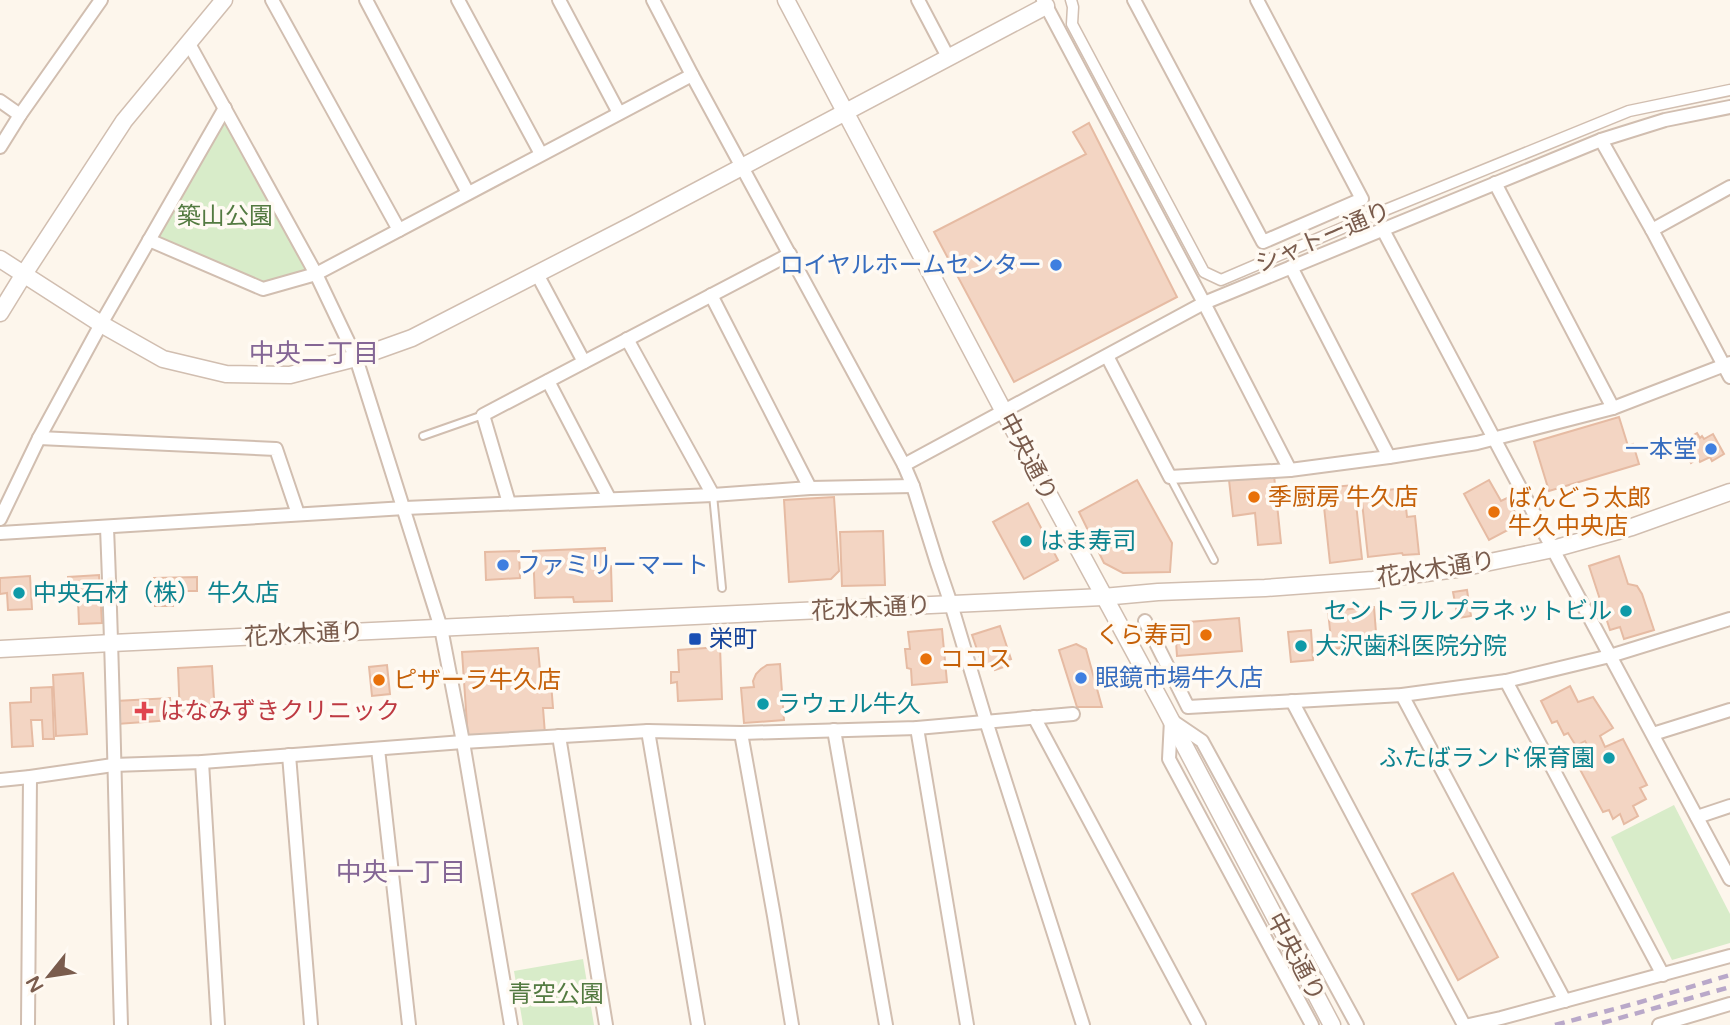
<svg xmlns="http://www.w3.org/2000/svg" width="1730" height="1025" viewBox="0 0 1730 1025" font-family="'Varela Round','Noto Sans JP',sans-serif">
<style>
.green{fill:#d8ecc9}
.building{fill:#f3d5c3;stroke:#e6bba3;stroke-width:2}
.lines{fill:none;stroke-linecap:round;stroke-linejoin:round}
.service-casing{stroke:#d1beb0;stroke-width:10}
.pedestrian-casing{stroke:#d1beb0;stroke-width:13}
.minor-casing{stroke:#d1beb0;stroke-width:16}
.tertiary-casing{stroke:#d1beb0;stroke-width:19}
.service{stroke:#fff;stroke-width:6}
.pedestrian{stroke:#fff;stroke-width:10}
.minor{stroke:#fff;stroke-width:12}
.tertiary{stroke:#fff;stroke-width:16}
.rail{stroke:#b9a8c9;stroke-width:4.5;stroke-dasharray:10 7;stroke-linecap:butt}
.shop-dot{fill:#3f7fe0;stroke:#fffaf3;stroke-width:2.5}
.food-dot{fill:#e8710a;stroke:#fffaf3;stroke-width:2.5}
.culture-dot{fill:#0f9aa8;stroke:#fffaf3;stroke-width:2.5}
.transit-dot{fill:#1a4fb4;stroke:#fffaf3;stroke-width:2.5}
.health-dot{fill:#e0444e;stroke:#fffaf3;stroke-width:2.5}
.labels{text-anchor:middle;stroke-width:7;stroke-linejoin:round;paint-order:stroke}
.park-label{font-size:24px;fill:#537a41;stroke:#fffaf3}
.street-label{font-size:24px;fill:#7a5c4d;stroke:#fffaf3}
.shop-label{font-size:24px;fill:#366cbe;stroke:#fffaf3;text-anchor:end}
.food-label{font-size:24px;fill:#c56008;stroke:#fffaf3;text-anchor:start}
.culture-label{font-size:24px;fill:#0d838f;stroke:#fffaf3;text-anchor:start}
.transit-label{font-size:24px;fill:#164399;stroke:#fffaf3;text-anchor:start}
.health-label{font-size:24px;fill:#be3a42;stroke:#fffaf3;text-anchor:start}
.neighbourhood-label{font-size:26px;fill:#846695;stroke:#fffaf3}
</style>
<rect width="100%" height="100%" fill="#fdf6ec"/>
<g class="green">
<path d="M225,108l91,166 -53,15 -114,-49z"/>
<path d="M1674,805l56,109v29l-58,17 -61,-123z"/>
<path d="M583,959l11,66h-71l-9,-54z"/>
</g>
<g class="building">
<path d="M1089,123l88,174 -163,85 -80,-150 152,-78 -13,-22z"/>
<path d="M1619,417l9,29 5,-2 6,20 -90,27 -15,-49z"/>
<path d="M1697,433l3,5 2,-2 2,3 9,-5 11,20 -12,7 -2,-4 -10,5 -2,-4 -7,5 -11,-20z"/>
<path d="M1274,475l7,68 -23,2 -3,-32 -22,3 -4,-36z"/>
<path d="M1137,480l35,63 -2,29 -47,1 -19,-10 -25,-51z"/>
<path d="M1489,480l12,21 6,-3 14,25 -32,17 -25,-46z"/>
<path d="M1354,485l8,74 -32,4 -8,-75z"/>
<path d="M1404,488l3,29 8,-1 4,38 -16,1 -1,-2 -34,4 -7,-64z"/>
<path d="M834,497l5,74 -8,8 -42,3 -5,-82z"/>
<path d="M1028,503l30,57 -34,19 -31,-57z"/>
<path d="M883,531l2,54 -43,1 -2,-54z"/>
<path d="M605,548l1,18h5l1,35 -38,1 -1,-5 -38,1 -2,-47z"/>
<path d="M519,551l1,27 -34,2 -1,-28z"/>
<path d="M1619,556l9,28 9,2 5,8 12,36 -30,9 -4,-12 -10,3 -21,-64z"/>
<path d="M99,575l3,48 -23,1 -1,-25h-9l-1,-22z"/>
<path d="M30,576l2,33 -24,1 -1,-17 -7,1v-16z"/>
<path d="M197,577v14h-17v7h-8l1,8h-18l-1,-28z"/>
<path d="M1467,590l4,26 -13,2 -5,-26z"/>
<path d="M1374,607l3,38 -45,4 -4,-38z"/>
<path d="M1239,618l3,33 -65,5 -1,-14h-4l-1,-15h6l-1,-4z"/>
<path d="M1000,626l11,33 -6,2 2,5 -12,4 -2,-6 -10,3 -11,-32z"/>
<path d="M942,629l5,53 -35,3 -1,-16 -4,-1 -2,-19h5l-2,-17z"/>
<path d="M1311,630l2,30 -22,2 -3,-30z"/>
<path d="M1076,644l10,5 16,58h-25l-18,-57z"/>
<path d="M720,647l2,52 -44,2 -1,-19 -6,1v-11h8l-1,-22z"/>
<path d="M538,648l2,22h10l3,38h-10l2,26 -77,5 -6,-87z"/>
<path d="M780,664l4,56 -40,3 -3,-35 13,-1 -1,-6 3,-7 5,-5 6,-4z"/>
<path d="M387,665l3,29 -18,2 -3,-29z"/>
<path d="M212,666l3,49 -35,2 -2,-49z"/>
<path d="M83,673l4,61 -31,2 -3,-61z"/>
<path d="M1570,686l8,16 15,-5 20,31 -13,8 5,11 18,-8 24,46 -7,3 6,11 -13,7 5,10 -14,8 -4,-10 -7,5 -4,-9 -6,2 -27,-50 16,-9 -7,-12 -9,5 -8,-13 -4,2 -7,-14 -5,2 -11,-22z"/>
<path d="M52,687l2,52h-11l-1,-19h-11l2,26 -21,1 -2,-44 21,-1v-14z"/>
<path d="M170,698l2,22 -55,4 -1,-23z"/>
<path d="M1453,873l45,84 -40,23 -46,-86z"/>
</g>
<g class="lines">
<defs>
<g id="service">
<path d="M423,436l60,-21"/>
<path d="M1170,477l44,83"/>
<path d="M713,495l9,93"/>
</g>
<path id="pedestrian" d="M1071,0l2,7 -1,17 132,248 17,8 152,-65 256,-104 101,-21"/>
<g id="minor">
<path d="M272,0l127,230"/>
<path d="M366,0l102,193"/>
<path d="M458,0l83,154"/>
<path d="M559,0l60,113"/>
<path d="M653,0l39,75 212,390 9,21 24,77 14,41 35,117 97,304"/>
<path d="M918,0l30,57"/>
<path d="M1043,0l161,303 86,167"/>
<path d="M1134,0l129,242 99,-43 -105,-199"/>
<path d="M188,42l128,232 40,84 85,270 22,114 48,283"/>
<path d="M0,101l20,14"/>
<path d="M1601,140l51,90 78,147"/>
<path d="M0,147l20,-32 81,-115"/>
<path d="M1495,183l118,225"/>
<path d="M1383,230l181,340 166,309"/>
<path d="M1652,230l78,-43"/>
<path d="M149,240l114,49 53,-15 376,-199"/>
<path d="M1291,267l98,190"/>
<path d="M537,274l47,88"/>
<path d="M711,295l99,193"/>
<path d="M627,339l86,156"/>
<path d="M1107,356l63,121 120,-7 99,-13 88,-14 136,-35 117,-45"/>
<path d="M548,381l61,117"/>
<path d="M39,438l237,11 22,65"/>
<path d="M904,465l300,-162 397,-163 64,-20 65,-13"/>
<path d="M509,503l-26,-88 307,-161"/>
<path d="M0,519l39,-81 62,-114 124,-216"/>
<path d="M107,528c7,165 9,331 14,497"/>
<path d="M0,533l405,-25 308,-13 97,-7 103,-2"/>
<path d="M1145,621l43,86 214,-12 104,-14 104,-25 120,-37"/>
<path d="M1506,681l157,294"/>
<path d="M1402,695l163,306"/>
<path d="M1292,701l172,324"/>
<path d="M1034,717l165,308"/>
<path d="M1171,720l31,21 155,284"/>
<path d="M1171,720l-2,39 143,266"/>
<path d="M917,728l50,297"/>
<path d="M834,730l52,295"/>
<path d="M648,731l50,294"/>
<path d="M741,733l33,183 18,109"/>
<path d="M1653,734l77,-24"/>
<path d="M559,736l47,289"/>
<path d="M378,749l31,276"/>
<path d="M289,755l22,270"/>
<path d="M202,762l16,263"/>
<path d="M0,780l30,-3 83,-12 89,-3 261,-20 185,-11 93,2 176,-5 156,-14"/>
<path d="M1697,817l33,-11"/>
<path d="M28,1025l2,-248"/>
<path d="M1469,1025l32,-7 229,-62"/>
<path d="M1659,1025l71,-21"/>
</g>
<g id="tertiary">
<path d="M786,0l217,410 160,295 169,320"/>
<path d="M0,259l101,65 62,35 63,15 64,1 66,-17 56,-20 222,-114 412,-218"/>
<path d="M0,313l24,-39 100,-153 100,-121"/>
<path d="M0,649l112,-6 991,-46 55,-5 107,-4 108,-8 83,-11 97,-20 79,-22 98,-35"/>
</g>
</defs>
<use href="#service" class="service-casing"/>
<use href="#pedestrian" class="pedestrian-casing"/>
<use href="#minor" class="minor-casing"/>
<use href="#tertiary" class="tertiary-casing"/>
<use href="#service" class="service"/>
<use href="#pedestrian" class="pedestrian"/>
<use href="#minor" class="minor"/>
<use href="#tertiary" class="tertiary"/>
<g class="rail">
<path d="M1602,1023l128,-36"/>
<path d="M1555,1025l82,-22 93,-28"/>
</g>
</g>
<g class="shop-dot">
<circle cx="1056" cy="265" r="7"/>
<circle cx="1711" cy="449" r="7"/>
<circle cx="503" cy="565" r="7"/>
<circle cx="1081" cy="678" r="7"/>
</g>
<g class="food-dot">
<circle cx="1254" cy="497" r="7"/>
<circle cx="1494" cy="512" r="7"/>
<circle cx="1206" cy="635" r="7"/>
<circle cx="926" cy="659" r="7"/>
<circle cx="379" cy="680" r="7"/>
</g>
<g class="culture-dot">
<circle cx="1026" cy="541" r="7"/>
<circle cx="19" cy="593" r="7"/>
<circle cx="1626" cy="611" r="7"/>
<circle cx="1301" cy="646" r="7"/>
<circle cx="763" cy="704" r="7"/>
<circle cx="1609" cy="758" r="7"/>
</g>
<rect class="transit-dot" x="688" y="632" width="14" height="14" rx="3.5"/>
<path class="health-dot" d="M140.5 700.5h7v7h7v7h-7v7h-7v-7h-7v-7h7z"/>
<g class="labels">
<g class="park-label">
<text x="225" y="224">築山公園</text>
<text x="556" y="1002">青空公園</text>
</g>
<g class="street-label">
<text transform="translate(1323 237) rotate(-23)" y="8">シャトー通り</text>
<text transform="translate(1028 457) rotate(62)" y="8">中央通り</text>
<text transform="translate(1436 569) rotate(-9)" y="8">花水木通り</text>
<text transform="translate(871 608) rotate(-3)" y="8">花水木通り</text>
<text transform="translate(304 634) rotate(-3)" y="8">花水木通り</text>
<text transform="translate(1296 957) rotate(62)" y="8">中央通り</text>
</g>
<g class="shop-label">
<text x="1042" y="273">ロイヤルホームセンター</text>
<text x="1697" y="457">一本堂</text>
<text x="517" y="573" text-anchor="start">ファミリーマート</text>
<text x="1095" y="686" text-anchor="start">眼鏡市場牛久店</text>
</g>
<g class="food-label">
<text x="1268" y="505">季厨房 牛久店</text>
<text x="1508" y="506">ばんどう太郎<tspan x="1508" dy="28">牛久中央店</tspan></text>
<text x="1192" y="643" text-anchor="end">くら寿司</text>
<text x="940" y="667">ココス</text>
<text x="393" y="688">ピザーラ牛久店</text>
</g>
<g class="culture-label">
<text x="1040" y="549">はま寿司</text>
<text x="33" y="601">中央石材（株） 牛久店</text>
<text x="1612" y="619" text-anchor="end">セントラルプラネットビル</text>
<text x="1315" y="654">大沢歯科医院分院</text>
<text x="777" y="712">ラウェル牛久</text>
<text x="1595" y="766" text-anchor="end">ふたばランド保育園</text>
</g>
<g class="transit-label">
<text x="709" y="647">栄町</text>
</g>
<g class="health-label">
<text x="160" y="719">はなみずきクリニック</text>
</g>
<g class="neighbourhood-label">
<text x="314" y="362">中央二丁目</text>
<text x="401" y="881">中央一丁目</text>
</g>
</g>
<g transform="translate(49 976) rotate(240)" stroke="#fffaf3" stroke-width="5" paint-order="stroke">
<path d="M0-5L12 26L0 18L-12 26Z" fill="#7a5c4d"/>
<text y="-10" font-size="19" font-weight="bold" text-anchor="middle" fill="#7a5c4d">N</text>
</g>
</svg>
